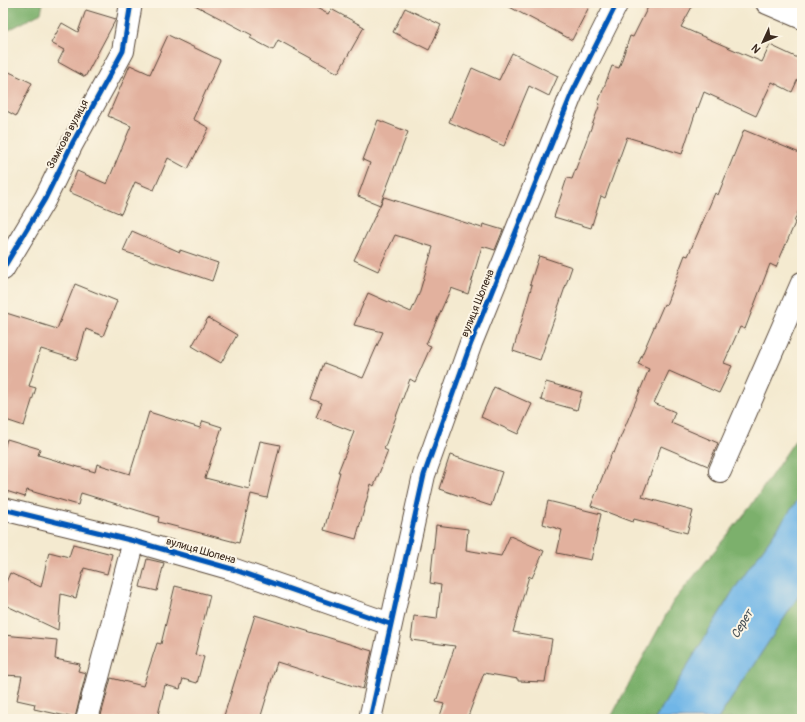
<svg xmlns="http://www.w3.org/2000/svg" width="805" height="722" viewBox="0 0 805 722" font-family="Pangolin,sans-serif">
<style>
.forest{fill:#7bb06c;stroke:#5b6d45}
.water{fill:#70b6e7;stroke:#567082}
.building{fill:#e2b19e}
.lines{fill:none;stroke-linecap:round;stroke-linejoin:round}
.minor-casing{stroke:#574739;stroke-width:24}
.minor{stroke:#fff;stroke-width:22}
.cycleway-casing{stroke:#fcf5e5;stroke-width:8}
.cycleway{stroke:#0057b8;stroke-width:5}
.labels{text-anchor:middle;stroke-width:4;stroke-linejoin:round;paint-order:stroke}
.street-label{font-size:11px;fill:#3b2a1e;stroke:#fcf5e5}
.water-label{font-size:12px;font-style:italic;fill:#4b545a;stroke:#fcf5e5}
</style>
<rect width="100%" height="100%" fill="#fcf5e5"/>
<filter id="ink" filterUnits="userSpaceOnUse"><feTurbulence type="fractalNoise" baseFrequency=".025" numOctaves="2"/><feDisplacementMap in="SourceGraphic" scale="8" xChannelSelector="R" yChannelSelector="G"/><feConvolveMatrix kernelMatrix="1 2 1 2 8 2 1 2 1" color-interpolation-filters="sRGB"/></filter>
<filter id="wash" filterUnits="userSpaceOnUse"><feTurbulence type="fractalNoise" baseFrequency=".012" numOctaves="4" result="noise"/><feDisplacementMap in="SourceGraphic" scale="16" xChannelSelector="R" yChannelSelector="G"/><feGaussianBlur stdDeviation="0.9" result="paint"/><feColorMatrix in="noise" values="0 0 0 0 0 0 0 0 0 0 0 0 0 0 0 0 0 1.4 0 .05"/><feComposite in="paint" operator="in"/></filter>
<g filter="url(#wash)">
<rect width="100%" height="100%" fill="#f4ead0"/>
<g class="forest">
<path d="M3,3h40l-2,10 -38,20z"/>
<path d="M802,430v64l-69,97 -78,128h-45l63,-117 77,-95z"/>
<path d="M802,591v128h-84z"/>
</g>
<path class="water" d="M802,494v97l-84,128h-63l78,-128z"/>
<g id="blocks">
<g class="building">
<path d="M191,3h116l21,11 3,-5 33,18 -26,46 -60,-33 -5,10 -23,-12 2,-3z"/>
<path d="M502,3h89l-19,37z"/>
<path d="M650,3h44l-13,24 81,35 8,-17 32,15v10l-10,22 -20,-10 -16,34 -52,-24 -6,16h-1l-15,46 -55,-17 -22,61 -4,-2 -10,32 -37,-11 13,-39 5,1 28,-75 -2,-1 14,-37 7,2 11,-32 3,1z"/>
<path d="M405,8l36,17 -12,25 -36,-18z"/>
<path d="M86,10l30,9 -31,58 -27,-15 6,-12 -13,-7 11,-20 16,9z"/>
<path d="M168,35l52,25 -27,59 16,9 -21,41 -20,-11 -14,32 -19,-8 -14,32 -52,-22 8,-21 30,13 24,-58 -23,-10 22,-51 20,9z"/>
<path d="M512,53l46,23 -9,20 -20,-10 -25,60 -55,-24 23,-54 27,12z"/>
<path d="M3,69l29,14 -16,33 -13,-7z"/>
<path d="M378,120l30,12 -28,73 -22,-9 12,-33 -7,-3z"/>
<path d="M744,130l58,24v48l-8,20 1,1 -19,44 -6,-3 -25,65 -5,-2 -16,36 8,3 -13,27 -50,-22 -15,32 21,9 -4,11 47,20 -10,23 -47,-20 -19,51 51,14 -6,22 -53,-14 -1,3 -42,-16 21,-54 2,1 35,-84 -11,-5 26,-60 2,1 19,-50 3,1 27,-63 3,2z"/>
<path d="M384,197l98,31 1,-4 20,6 -8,20 -13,-4 -14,48 -17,-6 -25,56 5,2 -16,36 -5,-3 -26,70 4,2 -14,35 -3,-2 -15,55 -32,-9 16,-58h-2l16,-40 -38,-15 6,-14 -11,-4 13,-36 39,15 20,-46 -29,-7 14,-32 43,19 8,-18 14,-47 -38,-12 -17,36 -24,-11z"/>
<path d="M132,231l48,21v-2l38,13 -6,18 -89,-30z"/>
<path d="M539,256l33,11 -32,93 -27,-9 19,-66 -2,-1z"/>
<path d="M75,284l42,17 -14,35 -17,-7 -9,31 -36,-11 -12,37 7,2 -12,38 -21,-7v-107l54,17z"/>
<path d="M208,318l29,17 -16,28 -29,-17z"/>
<path d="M546,382l36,10 -5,18 -36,-10z"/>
<path d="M494,387l38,17 -14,30 -37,-17z"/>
<path d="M149,412l51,16 3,-7 19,6 -17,51 44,11 11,-48 20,4 -13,53 -16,-4 -12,49 -81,-21 1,-5 -78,-24 -3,12 -51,-15 -2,7 -22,-7v-38l4,-13 33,10 -2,6 57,17 2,-8 33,10z"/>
<path d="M450,455l52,17 -11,34 -52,-17z"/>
<path d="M548,501l53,13 -10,46 -34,-7 5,-23 -19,-6z"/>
<path d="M436,525l32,4 -2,21 35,6 9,-20 34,15 -12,27 -3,-2 -16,56 39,7 -7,43 -27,-1v-2l-34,-6 -17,46h-28l5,-15 -8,-2 19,-56 -44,-6 3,-24 23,3 4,-34 -11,-2z"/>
<path d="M73,544l39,10 -5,20 -23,-6 -8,30 -15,-4 -3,36 -55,-26v-15l7,-16 31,14 8,-35 20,5z"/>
<path d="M147,559l17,4 -7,28 -17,-4z"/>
<path d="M175,586l35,9 -15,60 9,2 -7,26 -14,-4 -3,10 -15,-4 -8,34h-57l11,-41 32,8 14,-43 4,1z"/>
<path d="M255,615l117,36 -9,38 -86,-27 -17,57h-37z"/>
<path d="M3,635l54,5 -2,19 25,5 -2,7 8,2 -11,45 -41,-9 1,-5 -18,-4 5,-24 -19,-1z"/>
</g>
</g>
</g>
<g filter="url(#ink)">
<use href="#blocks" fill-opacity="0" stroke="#574739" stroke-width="1"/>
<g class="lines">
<defs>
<g id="minor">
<path d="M767,3l35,15"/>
<path d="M3,269l42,-70 27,-55 51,-93 8,-48"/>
<path d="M720,471l82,-188"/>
<path d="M3,509l131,32 98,28 158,55"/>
<path d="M87,719l47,-178"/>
<path d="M370,719l54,-244 47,-132 101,-250 45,-90"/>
</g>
</defs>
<use href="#minor" class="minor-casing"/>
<use href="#minor" class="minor"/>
<defs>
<g id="cycleway">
<path d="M3,269l42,-70 27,-55 51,-93 8,-48"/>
<path d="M3,509l131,32 98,28 158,55"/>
<path d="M370,719l54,-244 47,-132 101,-250 45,-90"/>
</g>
</defs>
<use href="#cycleway" class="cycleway-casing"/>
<use href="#cycleway" class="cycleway"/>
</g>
</g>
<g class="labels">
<g class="street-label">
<text transform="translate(67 134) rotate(-62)" y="4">Замкова вулиця</text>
<text transform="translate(477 303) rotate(-68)" y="4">вулиця Шопена</text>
<text transform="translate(201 550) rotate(16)" y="4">вулиця Шопена</text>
</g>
<g class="water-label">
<text transform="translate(742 624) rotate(-59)" y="4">Серет</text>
</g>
</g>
<rect width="805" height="722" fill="none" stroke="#fcf5e5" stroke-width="16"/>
<g transform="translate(763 42) rotate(226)" stroke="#fcf5e5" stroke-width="3" paint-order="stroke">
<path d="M0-3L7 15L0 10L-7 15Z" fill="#3b2a1e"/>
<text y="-6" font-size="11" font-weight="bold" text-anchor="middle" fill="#3b2a1e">N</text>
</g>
</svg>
